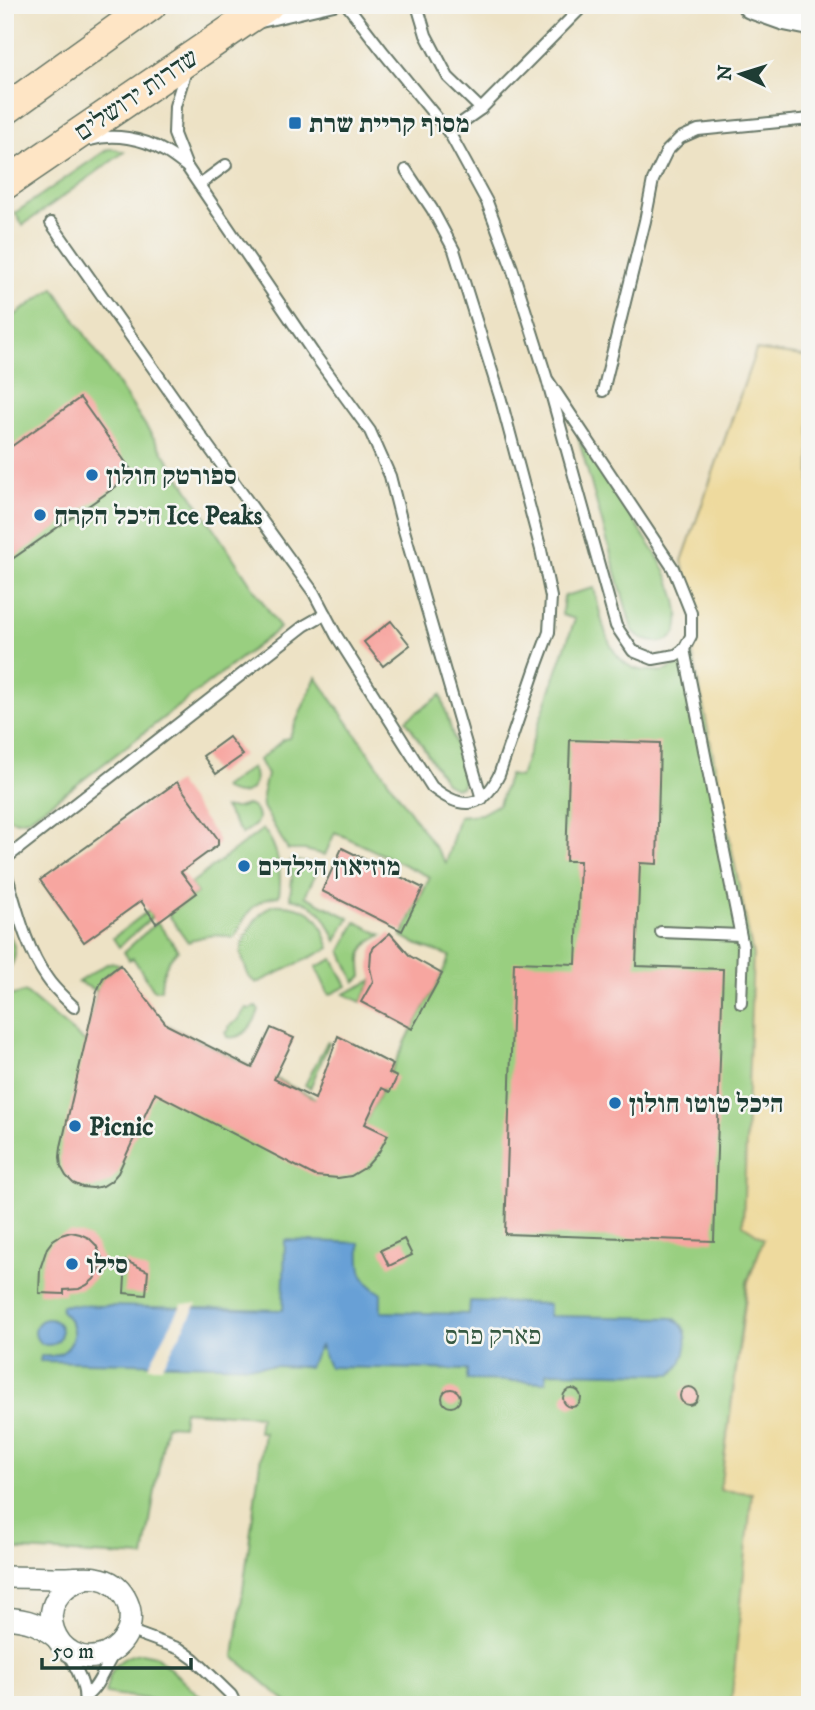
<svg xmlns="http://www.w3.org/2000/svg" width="815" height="1710" viewBox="0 0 815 1710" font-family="'IM FELL DW Pica','Frank Ruhl Libre',serif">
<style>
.green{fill:#99cf80;stroke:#5c865a;stroke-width:2}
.sand{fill:#eeda9e;stroke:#868c69;stroke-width:2}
.water{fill:#67a0d6;stroke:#436e85;stroke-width:2}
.pier{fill:#ede2c5}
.building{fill:#f7a6a0}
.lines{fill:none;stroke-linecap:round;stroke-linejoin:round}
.service-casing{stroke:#677767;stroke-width:14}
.minor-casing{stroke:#677767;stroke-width:24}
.tertiary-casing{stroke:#677767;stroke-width:30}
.secondary-casing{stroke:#677767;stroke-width:33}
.service{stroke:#fff;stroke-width:10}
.minor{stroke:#fff;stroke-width:21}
.tertiary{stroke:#fff;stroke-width:26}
.secondary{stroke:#fee5c5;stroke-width:30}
.poi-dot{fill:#1f6fb2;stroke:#f6f6f2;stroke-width:2.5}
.labels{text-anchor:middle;stroke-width:5;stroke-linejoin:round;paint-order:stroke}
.street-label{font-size:26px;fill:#1f3d34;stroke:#f6f6f2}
.poi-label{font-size:26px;font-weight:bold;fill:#1f3d34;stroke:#f6f6f2;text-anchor:start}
.park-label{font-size:26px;fill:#375a43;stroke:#f6f6f2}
</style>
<rect width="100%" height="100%" fill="#f6f6f2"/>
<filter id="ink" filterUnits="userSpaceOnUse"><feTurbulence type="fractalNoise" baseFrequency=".0143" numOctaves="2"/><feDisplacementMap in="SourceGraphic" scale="14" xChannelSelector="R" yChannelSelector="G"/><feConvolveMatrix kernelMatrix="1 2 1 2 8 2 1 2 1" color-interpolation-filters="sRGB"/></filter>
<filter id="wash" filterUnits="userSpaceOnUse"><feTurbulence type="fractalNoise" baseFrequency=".00686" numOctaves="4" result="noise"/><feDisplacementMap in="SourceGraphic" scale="28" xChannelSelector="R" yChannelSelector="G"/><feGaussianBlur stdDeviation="1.57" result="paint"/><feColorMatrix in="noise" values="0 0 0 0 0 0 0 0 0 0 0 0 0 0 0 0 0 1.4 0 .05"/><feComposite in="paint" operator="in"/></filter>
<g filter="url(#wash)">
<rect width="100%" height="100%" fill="#ede2c5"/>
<g class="green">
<path d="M108,149h7l9,3 -101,73 -8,-12z"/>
<path d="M54,288l226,340 -205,158 -47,33 -11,2 -7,-2 -5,-7v-490z"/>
<path d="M578,437l78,117c11,18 27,53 21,75 -6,20 -36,15 -45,0z"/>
<path d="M594,588c9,35 14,86 60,83 4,0 7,1 11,0 9,-3 19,-12 28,-17l60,301 -10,269 21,15 -17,43 -27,208 32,3 -21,212h-441l-56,-48 30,-225h-6l2,-16 -76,-5 -2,15 -16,-1 -22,132 -139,-8v-552l20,-5 61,51 11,-52 -19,-9 29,-18c5,-2 8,-2 13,1l-17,13 -5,13 267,132 47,-94 30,-55 8,-18 -32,-11 -16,-9 28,-59 -95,-45 -10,23 -20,-5h-17l-25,-43 -1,-12 5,-20 -8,-15 25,-21 5,-1 27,-61 130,186 13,-47 22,-2 18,-10 10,-29 11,2 55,-158 -13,-4 2,-19z"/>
<path d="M441,695l24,82 -4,10 -6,1 -9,-5 -40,-63z"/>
<path d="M252,767c10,23 -10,35 -29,21z"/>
<path d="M246,805c8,1 12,7 12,14l-3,6 -13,9 -18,-26h13z"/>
<path d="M263,829c16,18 19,45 16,67 -14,1 -27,9 -34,22 -5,7 -6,15 -12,20 -16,-5 -30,-3 -45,4l-20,-28 29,-21 -7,-9z"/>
<path d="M290,861l16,1 13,5 -14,29 44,22 -13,23c-10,-25 -18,-38 -46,-43l2,-20z"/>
<path d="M273,905c15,-1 37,2 46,17 5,8 7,17 11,26l-73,35c-9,-4 -9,-9 -12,-17 -1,-4 -3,-7 -4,-11 -2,-15 18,-44 32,-50z"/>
<path d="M148,911l4,6 -33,30 -6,-9z"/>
<path d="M157,922l21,28c-11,10 -17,24 -17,40h-7l-21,-32 -4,2 -5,-8z"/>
<path d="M356,922l26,13c-22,10 -23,19 -20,41l-7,6 -14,-31z"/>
<path d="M5,923c7,19 18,33 0,50z"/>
<path d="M333,959l14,27 -18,9 -13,-28z"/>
<path d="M373,980l-12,22 -17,-8z"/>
<path d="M256,1007l3,3c-5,15 -16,30 -32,27l-2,-5 4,-2v-4l9,-6 8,-12 4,1z"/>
<path d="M327,1042l2,1 -19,45 -5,-3z"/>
<path d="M141,1653l15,3 54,49h-22l-83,-12c4,-22 12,-37 36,-40z"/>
</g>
<path class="sand" d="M756,350l54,7v1348h-79l21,-212 -32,-3 28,-208 16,-43 -21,-14 10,-270 -60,-301 3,-26 -4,-26 -10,-41z"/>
<g class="water">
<path d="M285,1240l75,3c-1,23 -2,37 21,50v19l88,2 1,-13 79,3v12l124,2c22,12 14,42 -1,56l-125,-2 -1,10 -79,-2v-10l-138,-3 -9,-21 -11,21 -269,-6 1,-5c30,4 44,-26 20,-45l1,-6 221,5z"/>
<circle cx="48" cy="1332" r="13"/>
</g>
<path class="pier" d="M182,1304h15l-35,63h-14z"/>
<g id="blocks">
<g class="building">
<path d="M80,398l54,76 -129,90v-113z"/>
<path d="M391,621l19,24 -27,21 -19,-24z"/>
<path d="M229,737l14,18 -27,19 -13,-18z"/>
<path d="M570,740l90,3 -3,121 -17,-1 -4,103 87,3 -9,272 -209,-7 9,-272 62,2 4,-103h-14z"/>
<path d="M177,782l41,57v6l-37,27 16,21 -41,30 -15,-22 -57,41 -44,-62z"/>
<path d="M342,848l81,40 -21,43 -80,-40z"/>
<path d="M390,933l20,23 32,18 -30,55 -51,-27 12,-21 -3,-13 1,-16 3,-5z"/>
<path d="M120,965l47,60 85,43 19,-40 23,10 -20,41 41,20 23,-63 55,29 -4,8 8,4 -7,15 -8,-4 -17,36 23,11 -9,17 -13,15 -15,9 -13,2 -23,-2 -160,-83 -37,80 -7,8 -8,5 -10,2 -11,-1 -9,-4 -7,-7 -5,-9 -1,-10 1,-10 36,-156 6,-13z"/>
<path d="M71,1232l9,2 9,4 7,7 8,17 -10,17 -7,6 -8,4 -15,1v4l-25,-1 1,-24 7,-21 6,-8 8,-5z"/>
<path d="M404,1239l8,16 -23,11 -8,-16z"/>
<path d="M126,1261l22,10 -2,24 -22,-2z"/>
<circle cx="689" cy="1396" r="9"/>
<circle cx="572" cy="1398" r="9"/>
<circle cx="451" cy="1398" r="9"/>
</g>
</g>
</g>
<g filter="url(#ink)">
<use href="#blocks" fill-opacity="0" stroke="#677767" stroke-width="2"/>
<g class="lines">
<defs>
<g id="service">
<path d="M347,5l37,48 66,81 14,-13 17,-12 103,-104"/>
<path d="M417,5l9,30 22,42 33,32"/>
<path d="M261,22l73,-17"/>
<path d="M187,67l-12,39 -1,28 13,33 127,187 56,77 20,45 13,51 79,272"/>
<path d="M450,134l37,68 25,66 35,111 69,247 17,25 20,8 23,-4 8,-6 7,-13v-23l-18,-45 -126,-189"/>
<path d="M90,140c23,-7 53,-2 74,11 8,4 16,11 23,16"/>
<path d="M200,184l26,-19"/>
<path d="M51,223l152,216 111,154 22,42 96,152c29,23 50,23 67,-12l37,-108 13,-35 2,-35 -10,-47 -40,-150 -47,-150 -22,-41 -26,-39"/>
<path d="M603,391l42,-170 8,-41 14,-29 13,-13 18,-8 112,-11"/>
<path d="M684,649l59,298 -2,56"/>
<path d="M5,859l299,-233 21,-12"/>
<path d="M5,869c11,36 20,78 42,109 7,11 18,20 27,29"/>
<path d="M661,932l79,3"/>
<path d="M128,1630l52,19 14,10 37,36 5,10"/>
<path d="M67,1652c9,15 20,35 17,53"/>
<path d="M86,1696c13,-9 19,-30 29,-44"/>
</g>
<g id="minor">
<path d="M5,1577c20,0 40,1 60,1 10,0 22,-2 32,0 25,4 39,30 31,53 -4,10 -12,18 -22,23 -50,20 -83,-58 -20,-76"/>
<path d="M5,1618c24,2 33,5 52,20"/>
</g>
<path id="tertiary" d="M751,5l34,12 25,5"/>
<g id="secondary">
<path d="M5,110l146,-105"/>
<path d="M5,184l263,-179"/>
</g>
</defs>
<use href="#service" class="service-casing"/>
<use href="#minor" class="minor-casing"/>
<use href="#tertiary" class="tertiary-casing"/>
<use href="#secondary" class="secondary-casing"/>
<use href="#service" class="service"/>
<use href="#minor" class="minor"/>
<use href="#tertiary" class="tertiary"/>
<use href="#secondary" class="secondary"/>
</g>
</g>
<g class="poi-dot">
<rect x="288" y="116" width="14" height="14" rx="3.5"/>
<circle cx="92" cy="475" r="7"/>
<circle cx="40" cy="515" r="7"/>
<circle cx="244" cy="866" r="7"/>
<circle cx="615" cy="1103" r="7"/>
<circle cx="75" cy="1126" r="7"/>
<circle cx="72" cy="1264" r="7"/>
</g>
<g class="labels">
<g class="street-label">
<text transform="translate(136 94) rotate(-34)" y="9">שדרות ירושלים</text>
</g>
<g class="poi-label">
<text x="309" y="132">מסוף קריית שרת</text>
<text x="106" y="484">ספורטק חולון</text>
<text x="54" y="524">היכל הקרח Ice Peaks</text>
<text x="258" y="875">מוזיאון הילדים</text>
<text x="629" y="1112">היכל טוטו חולון</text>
<text x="89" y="1135">Picnic</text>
<text x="86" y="1273">סילו</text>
</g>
<g class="park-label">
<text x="493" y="1344">פארק פרס</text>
</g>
</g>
<rect width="815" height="1710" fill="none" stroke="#f6f6f2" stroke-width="28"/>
<g transform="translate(741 74) rotate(274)" stroke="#f6f6f2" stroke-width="5" paint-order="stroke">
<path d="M0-5L12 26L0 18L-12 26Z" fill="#1f3d34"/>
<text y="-10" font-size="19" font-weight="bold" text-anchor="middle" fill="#1f3d34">N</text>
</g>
<path d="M42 1658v10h149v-10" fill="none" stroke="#1f3d34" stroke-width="3.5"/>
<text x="52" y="1658" font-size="21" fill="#1f3d34" stroke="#f6f6f2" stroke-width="5" paint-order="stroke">50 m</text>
</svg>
